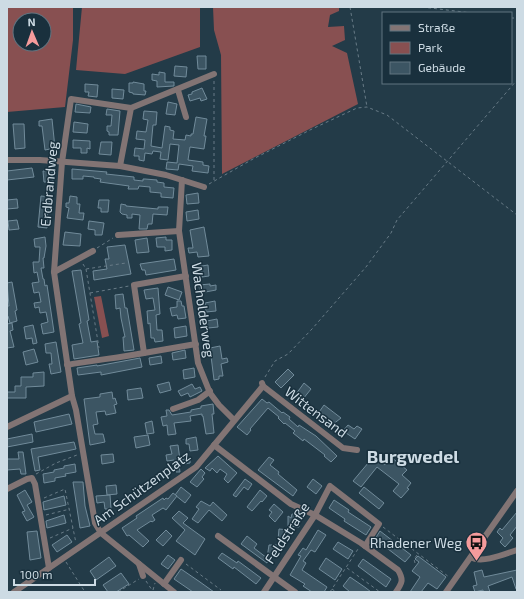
<svg xmlns="http://www.w3.org/2000/svg" width="524" height="599" viewBox="0 0 524 599" font-family="'Exo 2',sans-serif">
<style>
.green{fill:#885051;fill-rule:evenodd}
.building{fill:#3c5563;stroke:#718b9a}
.lines{fill:none;stroke-linecap:round;stroke-linejoin:round}
.path{stroke:#687b87;stroke-width:1;stroke-dasharray:3 3;stroke-linecap:butt}
.minor{stroke:#827474;stroke-width:6}
.labels{text-anchor:middle;stroke-width:3;stroke-linejoin:round;paint-order:stroke}
.street-label{font-size:14px;fill:#cddbe4;stroke:#19303d}
.poi-label{font-size:14px;fill:#cddbe4;stroke:#19303d;text-anchor:end}
.district-label{font-size:18px;font-weight:bold;fill:#cddbe4;stroke:#19303d}
</style>
<rect width="100%" height="100%" fill="#233b48"/>
<g class="green">
<path d="M7,7h66v33l-8,67 -58,5zM20,20h24v24h-24z"/>
<path d="M82,7h118v40l-75,27 -49,-4z"/>
<path d="M213,7h126v4l-9,4 -2,12 16,-1 1,14 -13,6 15,7 11,51 -136,70 -1,-119 -7,-25z"/>
<path d="M101,296l8,40 -7,2 -8,-41z"/>
</g>
<g class="building">
<path d="M197,56h9v13h-8z"/>
<path d="M175,66l12,1 -1,10 -12,-1z"/>
<path d="M159,72l6,1v9h9v4l-17,1v-6l-5,-1v-6l7,1z"/>
<path d="M133,82l11,2v7h2l-1,4 -12,-1v-1l-4,-1v-9h4z"/>
<path d="M85,84l13,1 -1,12 -9,-1 1,-4h-4z"/>
<path d="M202,88l5,11 -6,2 -1,-3 -10,3 -2,-6 4,-1v-2z"/>
<path d="M112,89l12,1 -1,9 -11,-1z"/>
<path d="M168,102l9,2 -2,11 -9,-1z"/>
<path d="M76,104l15,3 -1,6 -15,-1z"/>
<path d="M107,109l13,2 -2,24h-9v-3l-2,-1v-5h4l1,-11h-6z"/>
<path d="M144,111l13,1 -1,13h-3l-2,21 11,2 3,-22 5,1v3l4,1 -1,8 12,1 1,-5 5,1v-2h2l3,-17 11,2 -3,17h2l-2,13 -14,-2 -2,13 15,2v3l6,1 -1,7 -16,-2 1,-5 -14,-2 -1,6 -12,-1 1,-7 10,1 2,-18 -9,-1 -2,16 -8,-1 1,-7 -8,-1 -1,3 -7,-1 -1,8 -5,-1v-4h-5l1,-8 9,1 1,-9 -9,-1 1,-8 9,1 2,-12 -5,-1z"/>
<path d="M52,119l3,29 -10,2 -3,-24h-3v-5z"/>
<path d="M74,122l14,2 -1,9 -14,-1z"/>
<path d="M13,124h11l1,24 -10,1z"/>
<path d="M73,140l17,1v8l-3,-1v5h-6v-5h-8z"/>
<path d="M101,142h11l-1,13 -12,-1z"/>
<path d="M32,168l2,9 -27,3v-9z"/>
<path d="M72,169l35,3 -1,2 28,3v3l9,1v-2h2l12,1v2l7,1v4l10,1 -1,10 -12,-1v-4l-11,-1v-5l-11,-1 -1,3h-10l1,-3 -29,-4 1,-3 -7,-1v-1l-11,-1v3h-11z"/>
<path d="M43,171h9l1,11h-9z"/>
<path d="M198,193l1,10 -12,1 -1,-9z"/>
<path d="M41,196l9,1 -1,8h-1l-1,23 -9,-1z"/>
<path d="M70,196l7,1v7h3l-1,9h5l-1,7 -16,-2 2,-10 -3,-1v-4h3z"/>
<path d="M17,199l1,9 -11,1v-9z"/>
<path d="M99,200h10l-1,12h-7v-4h-3z"/>
<path d="M121,204l5,1v1l32,3v-2h10l-1,8 -14,-1 -1,10h-4l-1,5h-8l1,-14 -8,-1v4h-5v-3l-5,-1 -2,-2z"/>
<path d="M198,210l1,9 -12,2 -1,-9z"/>
<path d="M17,220l2,9 -10,1 -1,-9z"/>
<path d="M89,221l15,2 -2,12h-7v-5l-7,-1z"/>
<path d="M204,227l5,29 -11,1 -1,-5 -8,1 -1,-5h5l-3,-18z"/>
<path d="M65,232l16,2 -1,12 -17,-1z"/>
<path d="M45,237l1,9 -2,12h-1l1,10h-3l2,11h1l1,7 2,-1 7,47 -11,2 -2,-10 7,-2 -2,-10 -6,1 -1,-6 -4,1 -1,-5 7,-1 -2,-10 -5,1 -2,-10 7,-1 -2,-10 -3,1 -1,-11h6l1,-15h-5l-1,-8z"/>
<path d="M166,237v3h6v10l-7,1v-4h-8l-1,-9z"/>
<path d="M147,238l2,14 -12,1 -2,-13z"/>
<path d="M125,245l6,29 -37,6 -1,-9 14,-2 -2,-10h4l-2,-12z"/>
<path d="M174,259l2,11 -30,5 -1,-5h-3l-2,-6z"/>
<path d="M208,265l1,11 -7,1v-5l-5,1 -1,-6z"/>
<path d="M81,270l8,50 -2,1 4,21 6,-1 2,14 -25,4 -2,-14 11,-2 -4,-19 2,-1 -9,-52z"/>
<path d="M12,282l5,28 -2,1 2,10 -7,2 -2,-7h-1v-10h2l-2,-23z"/>
<path d="M210,284v2l6,-1v5l-16,3 -1,-8z"/>
<path d="M168,287l14,5 -3,8 -14,-5z"/>
<path d="M158,288l2,26 -4,1 1,15h5l1,11 -8,1 -1,-4h-3l-1,-15 -2,1 -1,-13 8,-1 -2,-12 -7,1 -2,-9z"/>
<path d="M123,294l2,14h2l7,42 -10,1 -1,-14h2l-4,-19 -1,-10 -4,1 -1,-14z"/>
<path d="M177,301h4l1,5h2l2,12 -8,1 -1,-4 -5,1 -2,-8 7,-1z"/>
<path d="M215,301l1,10 -10,1 -1,-9z"/>
<path d="M217,319l1,8 -10,1 -1,-7z"/>
<path d="M12,323l1,7 -3,1 4,16 -7,1v-24z"/>
<path d="M33,325l4,18 -4,1 -1,-6 -6,1 -2,-12z"/>
<path d="M186,326l1,10 -12,2 -1,-10z"/>
<path d="M56,342l5,30 -10,2 -2,-10h3l-1,-11h-5l-1,-9z"/>
<path d="M220,346l2,13 5,-1 1,4 -7,2 2,12h-4v3l-5,1 -4,-32z"/>
<path d="M34,349l4,13 -12,3 -3,-13z"/>
<path d="M185,350l1,8 -13,2 -1,-7z"/>
<path d="M161,356l1,7 -12,2 -1,-7z"/>
<path d="M140,358l2,9 -41,8v-3l-23,3 -1,-7 20,-3v1z"/>
<path d="M194,368l1,9 -11,2 -1,-9z"/>
<path d="M288,369l6,6 -13,13 -6,-6z"/>
<path d="M44,372v14l-18,1v11h-19v-6h8v-6h6v-9h12v-4z"/>
<path d="M169,382l2,8 -11,3 -3,-8z"/>
<path d="M304,383l7,6 -8,10 -7,-5z"/>
<path d="M192,384l3,5 5,-2 2,4 -12,6 -2,-4 -7,3 -3,-5z"/>
<path d="M141,388l2,10 -15,2 -1,-10z"/>
<path d="M112,392l1,7 2,-1 2,6 -3,1 2,8 -10,2 -1,-4 -9,1 2,12 -5,1 2,9h8l2,8 -15,3 -6,-46 16,-2v-3z"/>
<path d="M262,399l5,4 2,-1 13,11 1,-1 7,5 -1,2 9,8 1,-2 17,11 21,20 -6,6 -7,-6 1,-1 -21,-16 -1,2 -10,-8 2,-2 -10,-8 -1,1 -6,-6 1,-1 -11,-9 -18,21 1,1 -4,5 -10,-8z"/>
<path d="M213,404l1,10h-2l2,19 -8,1 -3,-18h-1v-2l-12,2 1,5 -17,2 2,11 -8,1 -1,-10 -4,1 -2,-9 6,-1 -1,-6h3l3,5 19,-3v-2l10,-2v-2z"/>
<path d="M324,405l17,13 -9,7 -15,-10z"/>
<path d="M69,414l3,10 -36,8 -2,-10z"/>
<path d="M152,421l2,12 -7,1 -2,-11z"/>
<path d="M348,425l6,4 3,-3 5,3 -7,10 -12,-8z"/>
<path d="M32,434l1,8 -26,5v-8z"/>
<path d="M148,435l2,10 -14,3 -2,-11z"/>
<path d="M196,437l2,13 -8,1 -1,-7h-3v-5z"/>
<path d="M74,442l2,7 -38,8 2,13 -5,1 -4,-22z"/>
<path d="M178,445l2,15 10,-2v5l-11,2 1,7h-4l-2,-12 -7,1 -1,-6 6,-1 -2,-8z"/>
<path d="M18,452h5l3,22h-5l-1,-5 -13,1v-11h12z"/>
<path d="M113,454l1,8 -12,2 -1,-9z"/>
<path d="M218,456l19,17 -9,10 -4,-4 3,-5 -7,-5 -3,4 -5,-5 -2,3 -5,-3z"/>
<path d="M374,456l11,9 6,-8 16,13 -5,5 9,8 -4,5 2,1 -8,9 -8,-7 6,-7 -22,-17 -16,20 -8,-6z"/>
<path d="M269,457l5,3 -4,5 9,7 -1,2 19,16 -4,6 -35,-26z"/>
<path d="M75,464l1,8 -11,2 1,2 -11,2v3l-11,2 -1,-9 11,-2v-2l10,-2v-2z"/>
<path d="M201,469l4,4 -3,4 2,2 -7,8 -7,-5z"/>
<path d="M245,479l7,5 -4,6 -4,-3 -8,10 -3,-2z"/>
<path d="M313,479l9,7 -6,8 -9,-7z"/>
<path d="M73,482h10l2,24 5,20 -10,2z"/>
<path d="M116,485l1,9 -10,1 -1,-9z"/>
<path d="M181,487l10,8 -6,8 -10,-8z"/>
<path d="M364,487l20,16 -5,6 -20,-16z"/>
<path d="M25,490l7,12 -5,3 7,12 -7,4 -5,-9 3,-1 -8,-16z"/>
<path d="M260,490l7,6 -5,6 -1,-1 -9,10 -5,-4z"/>
<path d="M173,493l4,3 -11,14 -3,-2 -11,7 3,5 -3,2 -1,-1 -14,9 12,11 -6,6 -14,-12 -2,1 -5,-8 15,-10 -1,-2 27,-18 1,2 2,-2 2,1z"/>
<path d="M110,495l1,14h-6l-1,-7 -7,1 -1,-7z"/>
<path d="M64,496l2,9 -22,5 -1,-8z"/>
<path d="M334,500l15,10 -1,2 23,15 -5,8 -22,-14 1,-2 -16,-11z"/>
<path d="M201,501l9,5 3,-4 14,13 -5,6 -13,-11 -11,13 -6,-4 7,-10 -3,-2z"/>
<path d="M274,504l9,8 -8,10 -6,-6 3,-4 -3,-2z"/>
<path d="M179,511l9,7 -5,5 22,16 -10,16 -19,-14 9,-11 -13,-12z"/>
<path d="M517,512v14l-7,9 3,3 -8,9 -5,-5 3,-4 -6,-6 3,-4 2,2z"/>
<path d="M292,514h8l-1,13 -11,-1v-10l3,2z"/>
<path d="M64,515l2,8 -19,5 -1,-7z"/>
<path d="M279,529l10,1 -1,12 -10,-2z"/>
<path d="M166,530l6,6 -9,10 -7,-6z"/>
<path d="M318,530l8,5 -11,17 -4,-2 -8,11 3,2 -4,7 25,17 -3,5h-12l-9,-6 2,-2 -15,-9 11,-19 -3,-1 5,-7 3,2z"/>
<path d="M37,531l4,27 -11,2 -3,-28z"/>
<path d="M380,531l31,24 -6,7 -30,-23z"/>
<path d="M67,535l5,7 -15,10 -5,-7z"/>
<path d="M247,536l10,8 -3,4 13,10 2,-13h10l-1,11h-6l-5,7 -26,-19z"/>
<path d="M338,542l15,9 -5,8 -15,-10z"/>
<path d="M222,553l15,10 1,-2 23,17 -5,6 -22,-17 -1,2 -15,-11z"/>
<path d="M168,555l7,5 -7,9 -7,-5z"/>
<path d="M418,556l28,21 -9,12 -9,-6 -7,9h-11l10,-15 -8,-6 7,-9 -4,-3z"/>
<path d="M109,557l7,9 -20,14 -6,-9z"/>
<path d="M326,558l16,11 -7,11 -16,-11z"/>
<path d="M363,559l28,20 -5,8 -28,-21z"/>
<path d="M181,569l19,13 14,10h-21l-19,-13z"/>
<path d="M482,570l2,7 33,-7v19h-1l-4,-12 -24,9 2,6h-7v-2l-8,2 -2,-6 4,-1 -3,-13z"/>
<path d="M121,573l8,11 -13,8h-8l-5,-7z"/>
<path d="M350,577l16,11 5,4h-21l-7,-6z"/>
</g>
<g class="lines">
<g class="path">
<path d="M350,7l17,100"/>
<path d="M422,7l50,6"/>
<path d="M511,18h6"/>
<path d="M214,81v99"/>
<path d="M209,184l44,-25 59,-30 45,-21 10,-1 20,8 130,100"/>
<path d="M97,248l16,-10"/>
<path d="M83,264l3,5 40,-6"/>
<path d="M86,269l13,79"/>
<path d="M90,293l39,-7"/>
<path d="M265,377l10,-16 13,-7 24,-25 54,-62 25,-34 6,-13 120,-140"/>
<path d="M36,474l20,-11 21,-8"/>
<path d="M44,498l21,-9 11,54"/>
<path d="M46,515l24,-6"/>
<path d="M383,527l66,50"/>
<path d="M50,538l23,-10"/>
<path d="M66,562l19,30"/>
<path d="M415,563l-1,-4 3,-4"/>
<path d="M186,564l35,26"/>
<path d="M347,568l33,24"/>
<path d="M146,581l6,9v2"/>
<path d="M332,589l4,3"/>
<path d="M153,590l2,-7"/>
<path d="M118,592l21,-13"/>
<path d="M330,592l28,-43"/>
</g>
<g class="minor">
<path d="M178,90l8,27"/>
<path d="M131,108l-60,-9 -9,63 -8,110 18,124 4,14 19,113 6,10 73,59"/>
<path d="M7,160h33l80,6 46,9 38,12"/>
<path d="M120,166l11,-58 83,-34"/>
<path d="M182,180l-3,51 19,132 12,30 9,12 15,15"/>
<path d="M118,235l61,-4"/>
<path d="M54,272l39,-21"/>
<path d="M186,276l-52,9 10,68 52,-9"/>
<path d="M67,365c26,-5 52,-7 77,-12"/>
<path d="M263,386l80,62 14,2"/>
<path d="M173,409l25,-9 12,-9"/>
<path d="M7,427l65,-31"/>
<path d="M214,445l77,59 24,11 46,28 37,27c6,10 4,13 -2,22"/>
<path d="M7,489l20,-10 5,-1 3,6 14,84"/>
<path d="M218,536l77,56"/>
<path d="M471,557c10,7 34,-3 46,-7"/>
<path d="M139,564l4,12"/>
<path d="M164,584l17,-24"/>
<path d="M14,592l182,-125 67,-81 -1,-3"/>
<path d="M264,592l51,-77 15,-29 49,38 -14,22"/>
<path d="M446,592l71,-101"/>
</g>
</g>
<defs>
<symbol id="bus-pin" viewBox="-11 -11 22 30"><path d="M0 17L-7.5 6A9.5 9.5 0 1 1 7.5 6Z" fill="#f59b9c" stroke="#19303d"/><path d="M-5-6H5V4H4V6H2V4H-2V6H-4V4H-5ZM-3.5-4V0h7V-4ZM-3.5 1.2v1.5H-2V1.2ZM2 1.2v1.5H3.5V1.2Z" fill="#111"/></symbol>
</defs>
<g fill-rule="evenodd">
<use href="#bus-pin" x="464" y="530" width="25" height="34"/>
</g>
<g class="labels">
<g class="street-label">
<text transform="translate(49 184) rotate(-85)" y="5">Erdbrandweg</text>
<text transform="translate(203 310) rotate(82)" y="5">Wacholderweg</text>
<text transform="translate(316 412) rotate(37)" y="5">Wittensand</text>
<text transform="translate(142 488) rotate(-36)" y="5">Am Schützenplatz</text>
<text transform="translate(287 533) rotate(-57)" y="5">Feldstraße</text>
</g>
<g class="poi-label">
<text x="462" y="548">Rhadener Weg</text>
</g>
<g class="district-label">
<text x="413" y="463">Burgwedel</text>
</g>
</g>
<rect width="524" height="599" fill="none" stroke="#cddbe4" stroke-width="16"/>
<rect x="382" y="12" width="130" height="72" fill="#19303d" stroke="#617480"/>
<rect x="390" y="25" width="20" height="6" fill="#827474" stroke="#617480"/>
<text x="418" y="32" font-size="12" fill="#cddbe4">Straße</text>
<rect x="390" y="42" width="20" height="12" fill="#885051" stroke="#617480"/>
<text x="418" y="52" font-size="12" fill="#cddbe4">Park</text>
<rect x="390" y="62" width="20" height="12" fill="#3c5563" stroke="#617480"/>
<text x="418" y="72" font-size="12" fill="#cddbe4">Gebäude</text>
<g transform="translate(32 32) rotate(358)"><circle r="19" fill="#19303d" stroke="#617480"/>
<path d="M0-3L7 15L0 10L-7 15Z" fill="#f59b9c"/>
<text y="-6" font-size="11" font-weight="bold" text-anchor="middle" fill="#cddbe4">N</text>
</g>
<path d="M14 579v6h81v-6" fill="none" stroke="#cddbe4" stroke-width="2"/>
<text x="20" y="579" font-size="12" fill="#cddbe4" stroke="#19303d" stroke-width="3" paint-order="stroke">100 m</text>
</svg>
